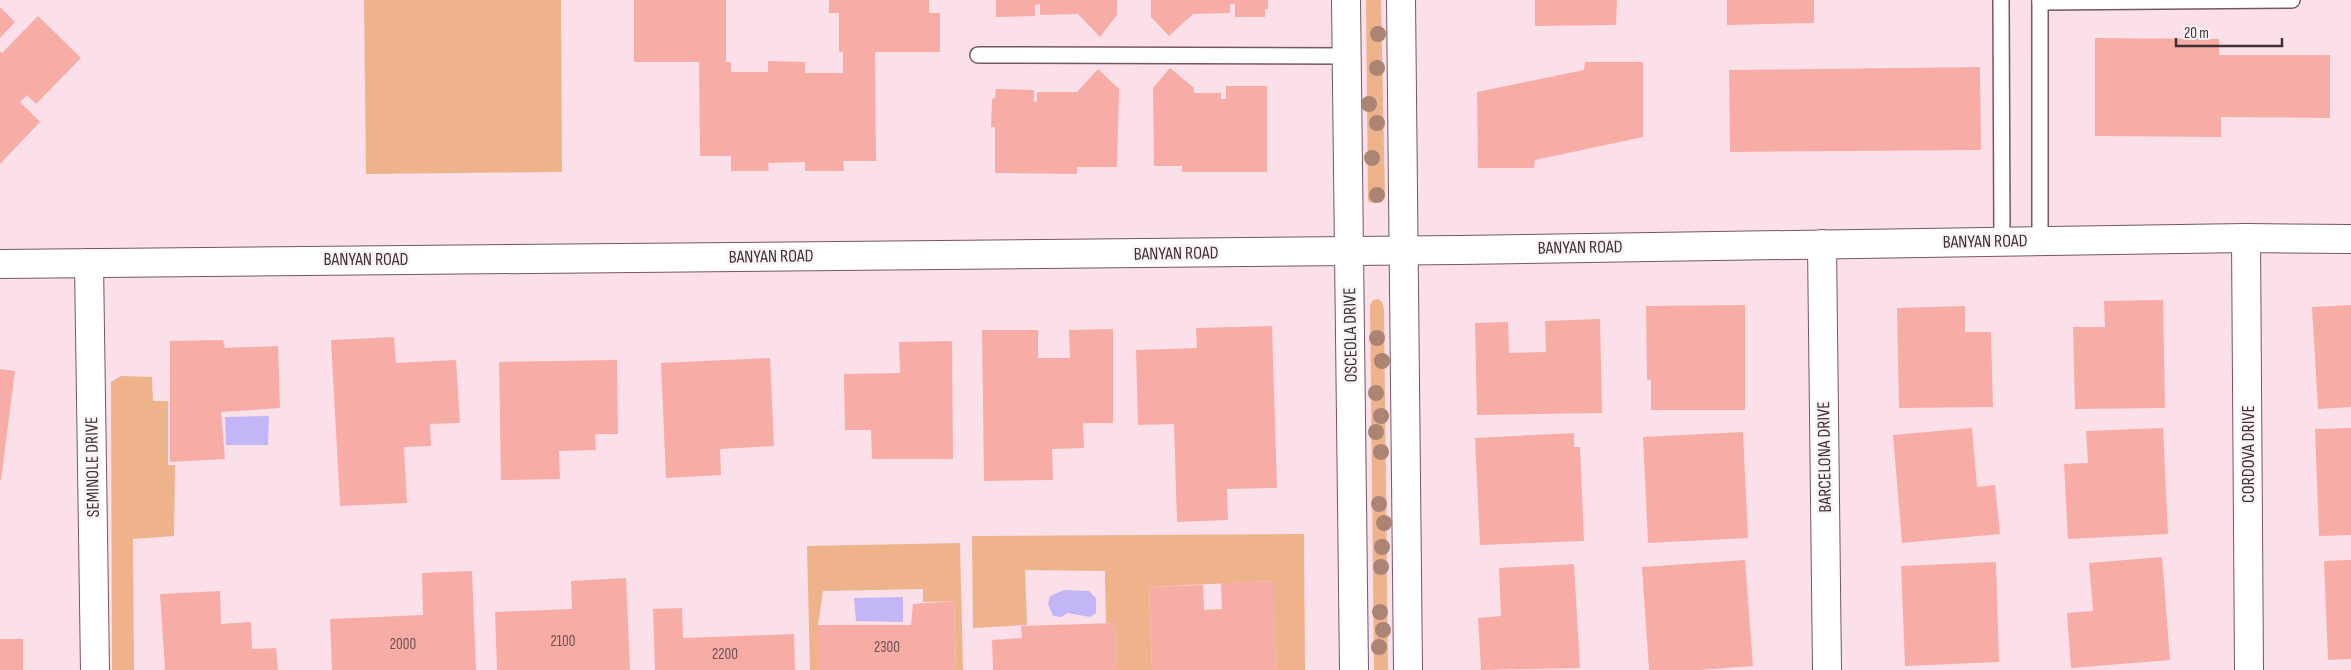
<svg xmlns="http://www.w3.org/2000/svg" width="2351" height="670" viewBox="0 0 2351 670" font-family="'Sofia Sans Condensed',sans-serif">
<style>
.green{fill:#eeb38a}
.water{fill:#c2b6f7}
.building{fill:#f8aca6}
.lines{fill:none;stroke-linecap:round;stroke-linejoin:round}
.service-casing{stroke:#735862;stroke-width:18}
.minor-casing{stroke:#735862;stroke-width:30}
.service{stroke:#fff;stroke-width:15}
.minor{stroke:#fff;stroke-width:28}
.tree{fill:#ab8473}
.labels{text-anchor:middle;stroke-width:5;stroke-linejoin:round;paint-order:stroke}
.number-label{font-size:15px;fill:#6c5053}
.street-label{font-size:18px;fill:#3e3237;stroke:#faf4f6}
</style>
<rect width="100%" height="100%" fill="#fbe0ea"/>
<g class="green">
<path d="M364,0h197l1,172 -196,2z"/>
<path d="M1366,0h15l4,198c-6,5 -10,7 -17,3z"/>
<path d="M1378,299l4,3 2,7 4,361h-14l-4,-365 3,-5z"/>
<path d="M121,376l31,1 1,24h15v64h7l-1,71 -41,3 1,131h-22l-1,-288z"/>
<path d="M1304,534l1,136h-28l-4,-89 -124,6 3,83h-35l-1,-46 -10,-1 -1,-52 -80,-1 2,55 -54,3 -1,-92z"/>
<path d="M960,543l3,127h-7l-2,-69 -31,1v-13l-100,2 -5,34v45h-8l-3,-124z"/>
</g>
<g class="water">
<path d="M269,416l-1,29h-42l-1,-28z"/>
<path d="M1064,590l25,1 7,7v15l-6,4 -22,-4 -7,4 -8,-1 -5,-12 2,-8z"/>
<path d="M903,597v25l-47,-1 -2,-23z"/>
</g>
<g class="building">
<path d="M634,0h92v62h5v10h37v-11l37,1v11h38v-21h-4v-39h-10v-13h100v13h11v39h-65l1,109h-33l1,10h-39v-9l-37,1 1,8h-38v-15h-31l-1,-94h-65z"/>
<path d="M996,0h121v15l-17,22 -22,-23 -38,1v-11l-5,1v11l-39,1z"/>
<path d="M1151,0h117v9h-3v8h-30v-13h-5v9l-37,1 -24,22 -18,-19z"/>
<path d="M1535,0h82l-1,25 -81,1z"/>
<path d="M1727,0h87v23l-87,2z"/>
<path d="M0,7l15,15 -15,16z"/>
<path d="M38,16l43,42 -45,46 -9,-9 -7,7 20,20 -40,42v-113l2,2z"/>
<path d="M2095,38l124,1v16h111v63l-109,-1v20l-126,-1z"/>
<path d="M1585,62h58v75l-108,23 -1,8h-56l-1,-76 107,-22z"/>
<path d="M1980,67l1,83 -251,2 -1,-82z"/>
<path d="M1170,68l24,20v5h27v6h5v-13h41v86h-85v-6h-28l-1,-78z"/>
<path d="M1098,69l21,20 -2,78h-40v7l-82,-1v-46h-4l1,-28 3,-1 1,-9 38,1v12l3,-1v-9h40z"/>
<path d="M2163,300l2,108 -90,1 -2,-82h32l-1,-26z"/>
<path d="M1745,305v105h-94v-30h-4l-1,-74z"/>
<path d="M2351,305v102l-33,2 -6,-102z"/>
<path d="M1965,306v26h26l2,75 -94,1 -2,-100z"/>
<path d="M1600,319l2,94 -125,2 -2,-92 33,-1 1,31 37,-1 -1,-31z"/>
<path d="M1272,326l5,162 -50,1 1,31 -51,2 -3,-98 -36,1 -2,-75 61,-2 -1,-20z"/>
<path d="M1113,329v94h-30l1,25 -32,1 1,31 -69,1 -2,-151h56v28h32l-1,-28z"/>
<path d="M394,337l2,26 60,-3 4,63 -30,1 1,22 -27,1 3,56 -67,3 -9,-166z"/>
<path d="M223,340l2,8 53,-2 2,62 -59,4 4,47 -55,3v-121z"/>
<path d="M952,341l1,118h-81l-1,-29h-26l-1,-56 56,-1 -1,-31z"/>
<path d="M770,358l4,88 -54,3 1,26 -55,3 -5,-115z"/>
<path d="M617,360l1,74h-23l1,16 -37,1 1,28 -59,1 -2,-118z"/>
<path d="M0,369l15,2 -14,109h-1z"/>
<path d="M1972,428l5,59 18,-2 5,49 -98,9 -9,-108z"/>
<path d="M2163,428l5,106 -100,5 -4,-75 24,-1 -2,-32z"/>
<path d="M2351,428v107l-32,1 -4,-107z"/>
<path d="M1743,432l5,106 -100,5 -5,-106z"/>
<path d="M1574,433v14h6l4,94 -104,4 -5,-107z"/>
<path d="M2162,557l8,103 -99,8 -4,-55 26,-2 -4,-48z"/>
<path d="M1745,560l8,106 -54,4h-50l-7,-103z"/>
<path d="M2351,560v99l-23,1 -4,-99z"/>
<path d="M1996,562l3,100 -94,4 -4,-100z"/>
<path d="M1574,564l6,104 -99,2 -3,-52 23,-2 -2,-48z"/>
<path d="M472,571l4,99h-144l-2,-51 93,-4 -1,-42z"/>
<path d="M626,578l4,92h-133l-2,-58 77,-3 -1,-28z"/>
<path d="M1274,581l3,89h-125l-3,-83 54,-2 1,25 18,-1 -1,-26z"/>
<path d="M220,591l1,33 30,-2 1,27 24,-1 2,22h-113l-5,-76z"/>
<path d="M954,601l2,69h-138v-45h93l2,-21z"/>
<path d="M682,608l1,30 111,-4 1,36h-140l-2,-61z"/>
<path d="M1116,623l1,47h-124l-1,-30 30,-2 -1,-12z"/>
<rect x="0" y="639" width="23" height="31"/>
</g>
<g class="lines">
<defs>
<g id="service">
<path d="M2001,0l1,241"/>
<path d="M2040,0v240"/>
<path d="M2040,2l252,-2"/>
<path d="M978,55l369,1"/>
</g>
<g id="minor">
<path d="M1346,0l8,670"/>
<path d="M1401,0l7,670"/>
<path d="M2246,238l3,432"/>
<path d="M1822,244l5,426"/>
<path d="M89,263l6,407"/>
<path d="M0,264l1459,-14 787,-12 105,1"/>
</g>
</defs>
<use href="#service" class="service-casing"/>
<use href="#minor" class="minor-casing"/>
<use href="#service" class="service"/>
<use href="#minor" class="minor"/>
</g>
<g class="tree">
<circle cx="1378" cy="34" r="8"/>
<circle cx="1377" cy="68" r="8"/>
<circle cx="1369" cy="104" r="8"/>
<circle cx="1377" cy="123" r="8"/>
<circle cx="1372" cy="158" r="8"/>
<circle cx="1377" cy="195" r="8"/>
<circle cx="1377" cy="338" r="8"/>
<circle cx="1382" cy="361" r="8"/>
<circle cx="1376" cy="393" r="8"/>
<circle cx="1381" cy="416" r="8"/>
<circle cx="1376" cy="432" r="8"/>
<circle cx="1381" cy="452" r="8"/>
<circle cx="1379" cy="504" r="8"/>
<circle cx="1384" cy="523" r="8"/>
<circle cx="1382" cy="547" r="8"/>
<circle cx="1381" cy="567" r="8"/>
<circle cx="1380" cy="612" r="8"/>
<circle cx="1383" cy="630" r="8"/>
<circle cx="1379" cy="647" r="8"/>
</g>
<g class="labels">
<g class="number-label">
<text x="563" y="646">2100</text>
<text x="403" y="649">2000</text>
<text x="887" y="652">2300</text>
<text x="725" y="659">2200</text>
</g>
<g class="street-label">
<text transform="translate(1985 241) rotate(-1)" y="6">BANYAN ROAD</text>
<text transform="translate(1580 247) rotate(-1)" y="6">BANYAN ROAD</text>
<text transform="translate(1176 253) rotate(-1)" y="6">BANYAN ROAD</text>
<text transform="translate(771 256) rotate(-1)" y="6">BANYAN ROAD</text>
<text x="366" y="265">BANYAN ROAD</text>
<text transform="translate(1350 335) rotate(-91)" y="6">OSCEOLA DRIVE</text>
<text transform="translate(2248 454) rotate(-90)" y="6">CORDOVA DRIVE</text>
<text transform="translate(1824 457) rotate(-91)" y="6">BARCELONA DRIVE</text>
<text transform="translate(92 467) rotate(-91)" y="6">SEMINOLE DRIVE</text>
</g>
</g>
<path d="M2176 38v8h106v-8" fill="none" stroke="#3e3237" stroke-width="2.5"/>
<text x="2184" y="38" font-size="15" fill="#3e3237" stroke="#faf4f6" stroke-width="4" paint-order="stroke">20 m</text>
</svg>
